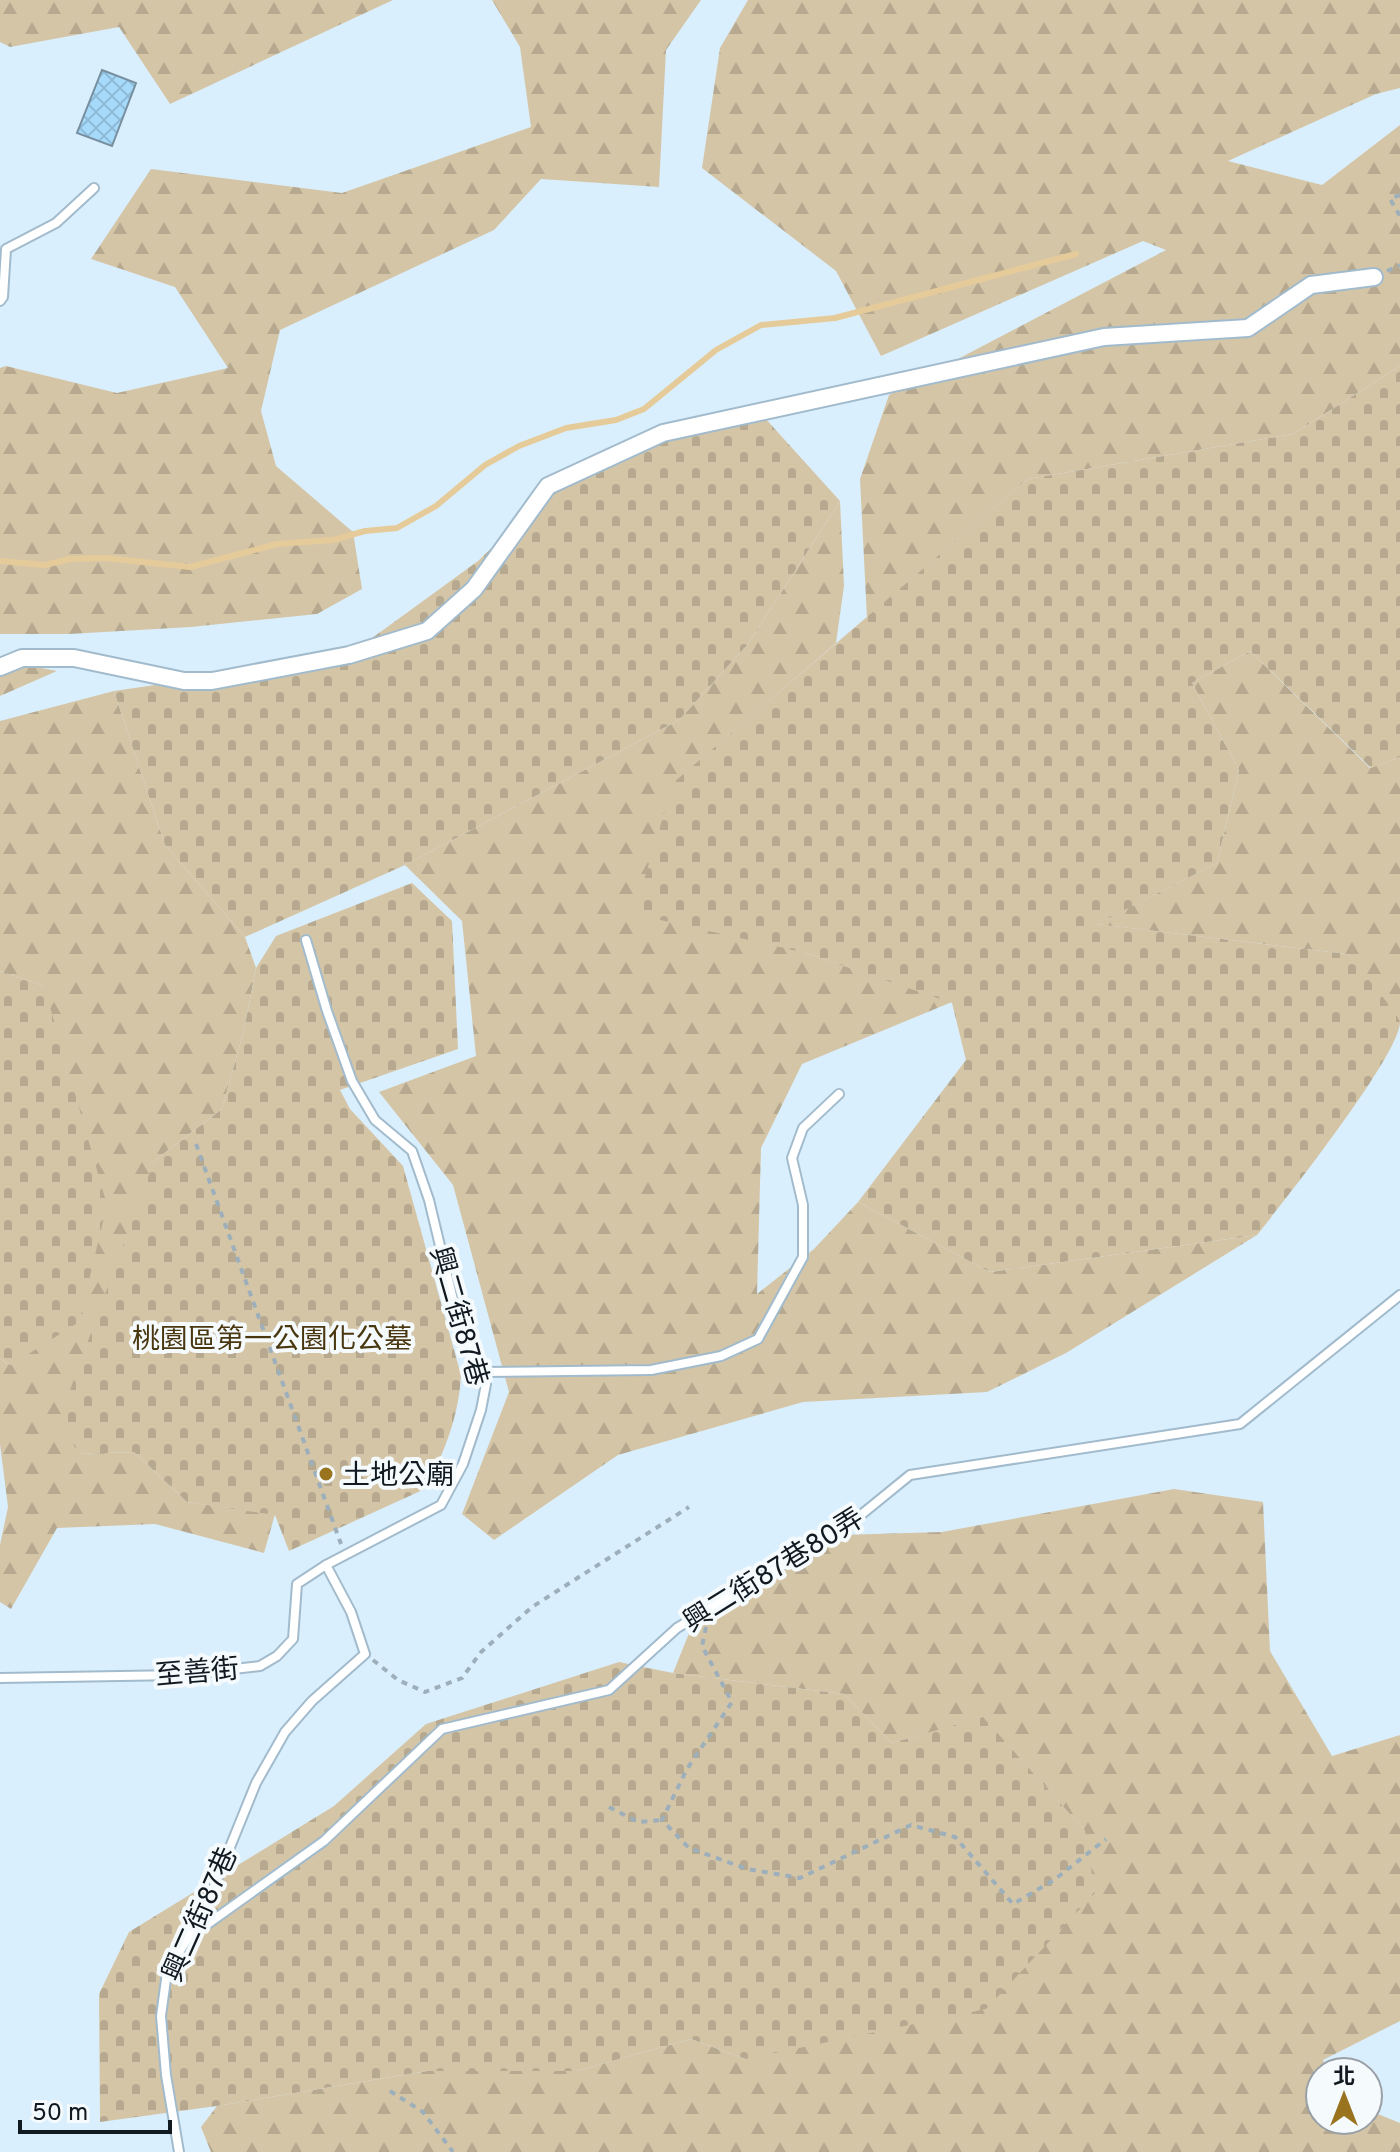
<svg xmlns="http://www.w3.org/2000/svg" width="1400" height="2152" viewBox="0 0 1400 2152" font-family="Overpass,'Noto Sans TC',sans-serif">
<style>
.forest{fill:url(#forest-firs)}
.cemetery{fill:url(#cemetery-stones)}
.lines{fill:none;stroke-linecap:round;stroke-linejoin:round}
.stream{stroke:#e6cb9a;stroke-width:6}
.building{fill:url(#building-cross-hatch);stroke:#778f9f;stroke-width:2}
.lane-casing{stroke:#a2bbcc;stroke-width:12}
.street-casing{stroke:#a2bbcc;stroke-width:20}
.path{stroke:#9dafba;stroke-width:4;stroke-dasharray:6 6;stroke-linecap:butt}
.lane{stroke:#fff;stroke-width:8}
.street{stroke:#fff;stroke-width:16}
.poi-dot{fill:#99731e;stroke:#f5fafd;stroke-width:3}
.labels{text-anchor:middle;stroke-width:8;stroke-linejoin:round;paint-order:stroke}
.street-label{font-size:28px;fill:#101a20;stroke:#f5fafd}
.park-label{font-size:28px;fill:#493710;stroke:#f5fafd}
.poi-label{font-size:28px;fill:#101a20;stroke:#f5fafd;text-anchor:start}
</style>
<defs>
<pattern id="forest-firs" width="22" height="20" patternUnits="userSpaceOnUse" patternTransform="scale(2)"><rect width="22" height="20" fill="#d5c5a7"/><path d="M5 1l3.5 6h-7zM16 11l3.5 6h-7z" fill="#b6a98f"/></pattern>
<pattern id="cemetery-stones" width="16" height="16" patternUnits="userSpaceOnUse" patternTransform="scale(2)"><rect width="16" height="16" fill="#d5c5a7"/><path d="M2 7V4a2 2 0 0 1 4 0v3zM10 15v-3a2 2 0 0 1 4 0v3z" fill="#b6a98f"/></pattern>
<pattern id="building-cross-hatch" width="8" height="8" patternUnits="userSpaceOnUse" patternTransform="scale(2)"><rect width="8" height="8" fill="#a6dafb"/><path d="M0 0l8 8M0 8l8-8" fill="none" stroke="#8ebad7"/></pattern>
</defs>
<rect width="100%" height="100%" fill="#daeffd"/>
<g class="forest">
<path d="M0,0h393l-223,104 -51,-77 -109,20 -10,-5z"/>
<path d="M492,0h209l-35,50 -7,137 -118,-8 -47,51 -214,100 -19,81 15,55 77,66 9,57 -45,25 -126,13 -122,7h-69v-266l6,-2 111,27 111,-25 -53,-81 -84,-28 60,-90 191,24 189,-66 -11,-80z"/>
<path d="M748,0h652v88l-24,6 -148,67 94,24 78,-60v241l-107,68 -265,45 -161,139 -7,-139 29,-84 277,-145 -23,-9 -262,115 -45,-85 -134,-103 18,-120z"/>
<path d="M840,501l4,85 -8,57 -162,140 132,170 146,49 -150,62 -41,84 -4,146 57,-45 44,-47 132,70 267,-37 -191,118 -79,39 -184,10 -185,53 -124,85 -32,-26 47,-122 -56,-207 -74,-93 97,-36 -14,-135 -57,-56 274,-145 69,-76z"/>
<path d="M1250,651l120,117 30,-11v265l-53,-68 -251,-30 121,-61 22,-93 -47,-87z"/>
<path d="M0,660l57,11 -57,25z"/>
<path d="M114,691l51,154 80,92 11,31 -12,62 -22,79 -68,52 -75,293 55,-2 53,50 88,12 -11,39 -109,-29 -98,4 -46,81 -11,-7v-57l8,-38 -8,-63v-85l11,6 33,-379 -44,-15v-250z"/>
<path d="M1174,1489l89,13 7,149 62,105 68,-21v286l-77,39 5,12h-8v48h48v-10l32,13v29h-1189l-10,-25 16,-21 210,-35h149l115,-32 55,20 339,-228 -102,-113 -91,25 -48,-49 -171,-21 31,-77 136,-61 102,-3z"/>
</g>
<g class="cemetery">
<path d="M1400,366v391l-29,11 -121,-117 -58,32 47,87 -22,93 -120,61 250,30c10,12 50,58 53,68 0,33 -118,182 -143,213l-267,37 -132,-70 108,-142 -14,-57 -146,-50 -172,-39 39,-131 355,-304 265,-45z"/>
<path d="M756,408l84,93 -92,143 -69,76 -274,145 -160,72 -80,-92 -51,-154 232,-34 132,-96 103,-98z"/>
<path d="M412,883l40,38 6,128 -118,41 10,19 53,57 58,209c-2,42 -17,76 -34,113l-138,63 -14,-36 -88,-13 -53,-50 -55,2 -20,-34 95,-259 68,-52 22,-79 12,-62 20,-32z"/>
<path d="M0,971l44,15 63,219 -28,117 -68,43 -11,-6z"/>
<path d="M619,1662l54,11 171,21 48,49 91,-26 102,114 10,62 -109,116 -240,50 -55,-20 -115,32h-149l-210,35 -117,16 -1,-128 30,-62 205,-126 92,-82z"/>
</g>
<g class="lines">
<path class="stream" d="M0,561l45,4 25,-6 36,-1 84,9 87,-23 56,-4 32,-9 32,-3 39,-22 49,-41 34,-19 47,-18 50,-8 28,-11 72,-59 45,-25 74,-7 241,-64"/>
</g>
<path class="building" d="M102,70l34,13 -24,63 -35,-13z"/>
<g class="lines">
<defs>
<g id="lane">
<path d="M0,301l3,-4 3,-48 50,-26 38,-35"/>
<path d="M480,1372l171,-2 70,-14 37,-17 45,-82v-52l-11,-47 11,-30 36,-34"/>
<path d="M0,1678l180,-3 80,-9 17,-10 16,-17 4,-55 29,-19"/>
<path d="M188,1938l136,-97 118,-112 167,-39 68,-62 174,-105 59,-48 330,-51 160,-129"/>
<path d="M179,2152l-13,-77 -5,-59 6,-44 21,-34 25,-49 43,-106 29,-51 27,-31 53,-47 -14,-42 -25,-47 115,-60 22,-41 18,-54 5,-26 -15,-29 -4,-25 -13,-26 -25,-104 -17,-49 -37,-31 -23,-39 -25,-70 -21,-71"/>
</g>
<path id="street" d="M0,667l22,-9h52l110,23h28l137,-26 78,-24 47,-42 74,-103 115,-53 441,-96 144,-9 63,-43 63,-8"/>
</defs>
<use href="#lane" class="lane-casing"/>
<use href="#street" class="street-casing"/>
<g class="path">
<path d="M1400,195l-10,4 10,17"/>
<path d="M1387,271l13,-6"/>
<path d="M196,1144l145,400"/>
<path d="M706,1627l-4,19 30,56 -45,67 -25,51 27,28 58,21 53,9 111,-53 44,12 58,67 41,-24 52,-41"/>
<path d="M373,1660l25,20 27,12 37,-14 19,-26 51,-45 157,-100"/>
<path d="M609,1807l29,15 24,-2"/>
<path d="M390,2091l33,21 30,40"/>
</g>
<use href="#lane" class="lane"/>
<use href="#street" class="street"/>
</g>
<circle class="poi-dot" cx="326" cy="1474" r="8"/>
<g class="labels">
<g class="street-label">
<text transform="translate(460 1316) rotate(74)" y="10">興二街87巷</text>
<text transform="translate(773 1569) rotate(-32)" y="10">興二街87巷80弄</text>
<text transform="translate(197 1671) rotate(-5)" y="10">至善街</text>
<text transform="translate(199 1914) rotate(-66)" y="10">興二街87巷</text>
</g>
<g class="park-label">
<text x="272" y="1348">桃園區第一公園化公墓</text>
</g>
<g class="poi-label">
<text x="342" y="1484">土地公廟</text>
</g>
</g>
<g transform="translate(1344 2096)"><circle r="38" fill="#f5fafd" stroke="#99a0a5" stroke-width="2"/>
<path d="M0-6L14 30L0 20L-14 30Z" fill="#99731e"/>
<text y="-12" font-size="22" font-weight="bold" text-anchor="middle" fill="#101a20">北</text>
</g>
<path d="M20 2120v12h150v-12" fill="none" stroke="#101a20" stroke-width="4"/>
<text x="32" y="2120" font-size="24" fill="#101a20" stroke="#f5fafd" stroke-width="6" paint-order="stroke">50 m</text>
</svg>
